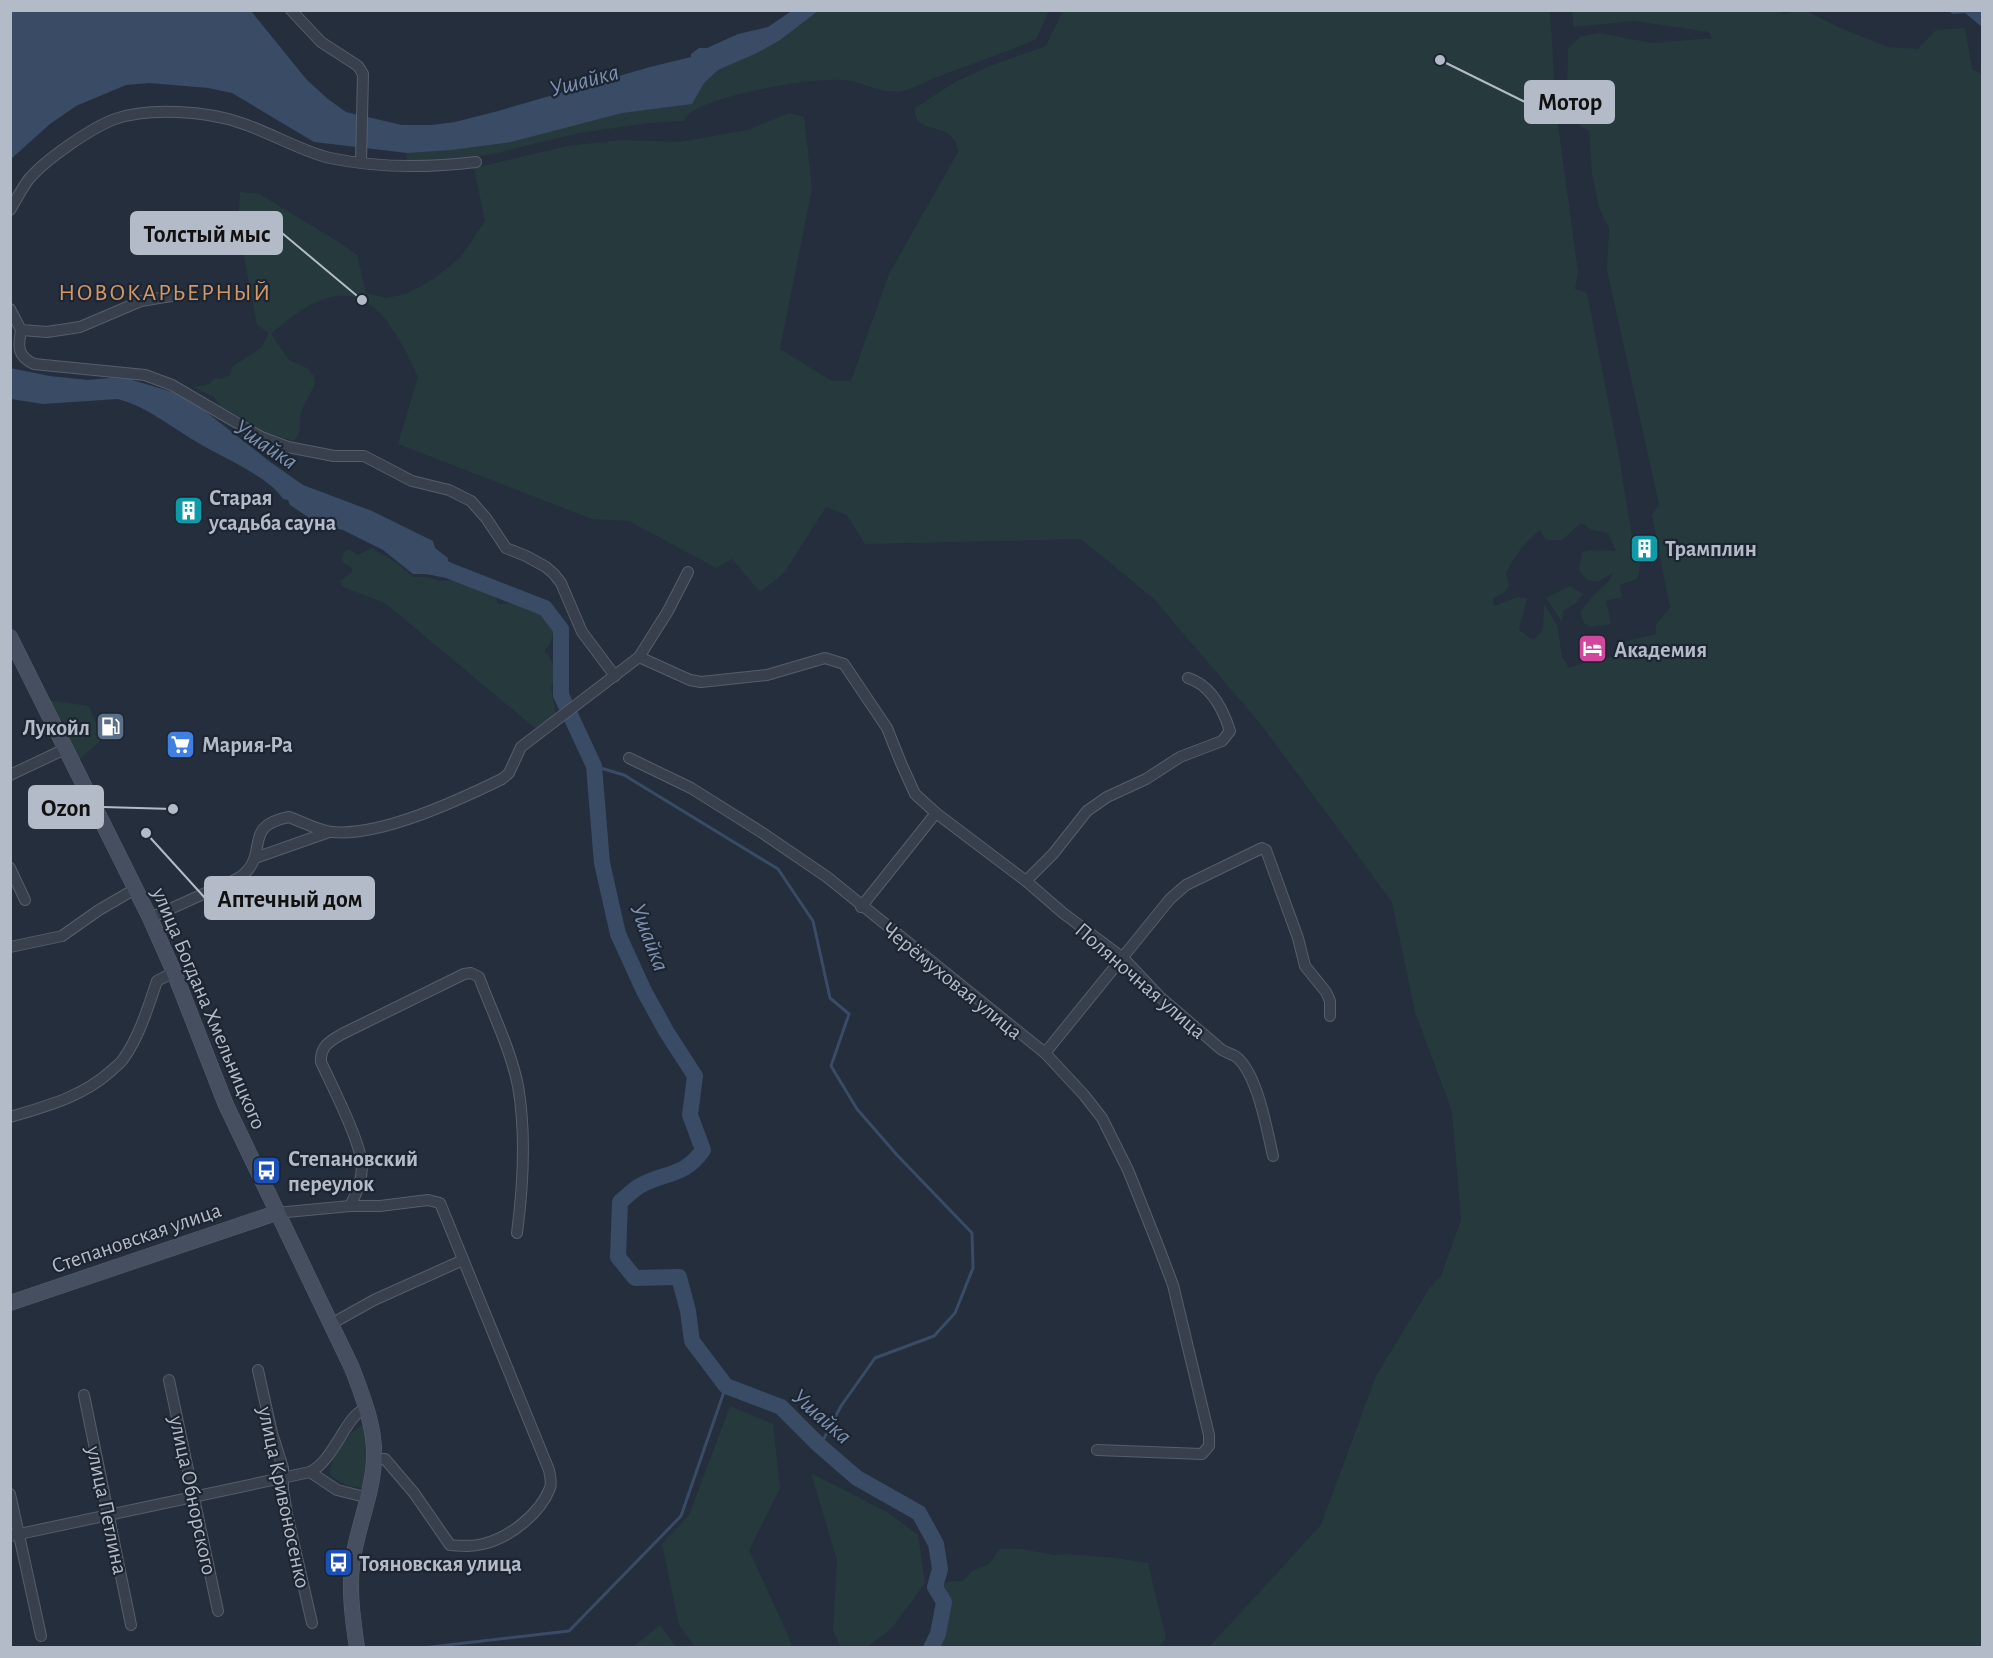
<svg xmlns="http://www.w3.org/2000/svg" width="1993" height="1658" viewBox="0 0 1993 1658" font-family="'Alegreya Sans',sans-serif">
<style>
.green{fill:#263a3e}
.water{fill:#394b65}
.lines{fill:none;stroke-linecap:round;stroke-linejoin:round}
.stream{stroke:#394b65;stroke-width:3}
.river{stroke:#394b65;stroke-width:16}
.street-casing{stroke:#565e6b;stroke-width:12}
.secondary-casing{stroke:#565e6b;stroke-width:16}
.street{stroke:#38404d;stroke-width:10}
.secondary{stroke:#464f60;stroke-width:15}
.labels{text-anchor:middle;stroke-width:4.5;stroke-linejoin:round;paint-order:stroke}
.poi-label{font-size:22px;font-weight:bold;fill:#b4bbc8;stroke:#1d2532;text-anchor:start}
.street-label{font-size:22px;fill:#b4bbc8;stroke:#1d2532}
.water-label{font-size:24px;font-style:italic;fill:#7c90af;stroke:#1d2532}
.neighbourhood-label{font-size:24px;letter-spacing:1.5px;fill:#d29864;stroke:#1d2532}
.leader{fill:none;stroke:#b4bbc8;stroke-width:2}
.callout-dot{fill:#b4bbc8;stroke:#1d2532;stroke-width:2}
.callout{fill:#b4bbc8;stroke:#b4bbc8;stroke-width:2}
.callout-label{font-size:24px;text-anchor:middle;font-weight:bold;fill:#111}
</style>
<rect width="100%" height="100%" fill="#242e3d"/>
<g class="green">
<path d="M1778,10l6,4 12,-3h10l32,16 50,20 30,2 18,-19 29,-2 7,41 10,5v1573h-773l112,-122 55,-149 53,-87 12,-13 20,-56 -9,-109 -37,-99 -23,-110 -129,-175 -109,-128 -73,-60 -216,5 -18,-29 -21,-8 -42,66 -24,19 -28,-33 -16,9 -87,-47 -37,-2 -194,-75 20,-67c-38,-84 -70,-111 -147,-43l18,26 18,8 7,8 1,8 -14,27 -2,23 -5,7 -31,-9 -21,-14 -21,-11 -7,-10 -21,-10 16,-3 6,-6 5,1 10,-4 2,-8 29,-19 8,-15 -12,-8 -19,-100 2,-33 19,2 78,47 20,14 9,38 20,5 20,-4 26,-14 28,-22 25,-37 -11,-53 93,-22 55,-6 57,2 69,-12 41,-17 15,4 8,71 -32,161 52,32h19l38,-107 69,-122c-2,-34 -46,-14 -43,-44l40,-26 35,-16 56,-20 17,-35h487l6,99 22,162 -3,17 12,4 31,158 15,91c8,10 9,25 4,37l-17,6 2,12 -16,4 5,23 -21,3 -6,-4 -4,-11 13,-16 17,-16 3,-7 -15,9 -11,-2 -8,-10 3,-18 13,-2 21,1 -8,-18 -16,-3 -11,-7 -19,17h-16l-6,-10c-17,14 -24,24 -34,43l3,12 -4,7 -12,7 1,7 24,-9 9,1 -8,32 14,10 10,-10 1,-26 13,21 5,31 7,12 21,-7 27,-5 2,-13 37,-9v-10l14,-16 -18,-93 7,-11 -52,-234 2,-42 -10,-20 -7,-35 -3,-42 -11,-7 -9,-9 -2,-17 1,-49 11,-12 20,-4 53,10 60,-5 -3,-6 -75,-11 -60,6 -2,-16z"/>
<path d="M818,11h231l-13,28c-33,15 -65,25 -99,38 -11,4 -22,11 -34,14 -19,4 -35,-7 -53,-10 -31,-6 -130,13 -157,30 -4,2 -7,6 -9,10l-35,2 -70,10 -86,21 -31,5 -56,3 2,-12 293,-70 17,-12z"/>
<path d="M372,548l25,15 16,14h14l14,4 20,-1 29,13 6,4 2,7c16,-3 51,5 55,24 1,5 -2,13 -4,18l-4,3v4l3,1 6,12 2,8 -5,13 5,27 -21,14 -150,-125 -42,-16 -3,-6 13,-9 -3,-6 -5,-2 -3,-4 1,-6 5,-5 10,6z"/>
<path d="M1570,586l13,8 -7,9 -13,8 -1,11 -16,-24z"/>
<path d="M47,700l42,6 13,33 -25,23z"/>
<path d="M730,1406l43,18 7,64 -31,62 43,94 -2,3h-95l-16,-22 -17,-81 27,-29z"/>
<path d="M363,1425l2,2 4,34 -6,27c-12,-1 -26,-5 -33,-15 1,-18 17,-39 33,-48z"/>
<path d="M811,1473l76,39 31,23 7,48 -34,46 -24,18h-26l-8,-16 4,-71z"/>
<path d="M1000,1549h21l33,6 11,-1 50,4 33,5 18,75 -8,10 -219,-1 12,-41 -11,-17 6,-7 17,-1 9,-10 17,-7z"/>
<path d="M660,1625l16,22h-43z"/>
</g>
<g class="water">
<path d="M11,11h240l56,69 21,19 18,13 56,13h29l24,-3 43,-11 152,-44 41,-10v-3l8,-6h8l31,-14 30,-7 22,-15 28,-1 -38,29 -23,13 -39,17 -14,13 -12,21 -70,9 -111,29 -60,8 -44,3 -93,-11 -82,-49 -24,-5 -59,-5 -23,2 -50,21 -26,18 -39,35z"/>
<path d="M1948,11h34v16l-17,-14 -12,1z"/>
<path d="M10,368l40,8 38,4 22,-2 19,1 47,14 20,11 73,57 34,24 69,26 61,30 2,7 13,10 -2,20 -20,-4h-13l-30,-24 -40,-20 -23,-5 -30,-20 -2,-5 -5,-1c-14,-23 -64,-43 -88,-58 -25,-15 -48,-34 -77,-42l-75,5 -32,-5z"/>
</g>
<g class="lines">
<g class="stream">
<path d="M594,766l30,9 154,94 35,52 17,77 19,16 -18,52 26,43 40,46 75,78 1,35 -18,45 -21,23 -59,22 -34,48 -21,40"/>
<path d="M422,1648l147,-17 112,-115 45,-130"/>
</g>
<path class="river" d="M429,560l21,11 95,37 16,21v66l33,71 8,97 16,71 26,57 22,40 29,45 -5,39 13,35c-19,28 -41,22 -65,37 -6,4 -12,10 -18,15l-2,55 17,21 44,-1 9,34 4,30 34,45 55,21 39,39 37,32 62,35 17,31 4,25 -5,18 9,15 -6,32 -7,14"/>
<defs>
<g id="street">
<path d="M291,10l30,32 37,24 5,8 -2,88"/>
<path d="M10,210c6,-10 12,-22 19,-31 17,-20 62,-51 86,-60 34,-12 92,-8 126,4 28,9 62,29 89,35 48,10 98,10 146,4"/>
<path d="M10,309l11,21 26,2 33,-5 61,-26 36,-6"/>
<path d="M21,330c-3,17 -4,26 13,34l111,11 27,10 89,52 27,10 46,9h30l48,25 37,9 22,11 15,17 20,30 20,8 20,11 8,7 7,9 21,49 33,44"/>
<path d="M639,657l51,23 11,2 66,-7 58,-17 19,6 43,64 14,35 14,31 21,19 90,68 37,32 60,45 37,39 62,53c4,2 9,4 13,6 22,15 32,74 38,100"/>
<path d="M629,758l62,30 70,44 66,45 218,176 39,42 18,23 26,52 31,78 14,37 36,150v11l-7,8 -105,-4"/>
<path d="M10,775l55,-26"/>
<path d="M255,858l74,-26"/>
<path d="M10,868l15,32"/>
<path d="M1026,881l27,-27 34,-43 20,-14 39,-18 34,-22 42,-16 8,-10c-7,-22 -19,-46 -42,-53"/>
<path d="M861,907l75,-94"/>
<path d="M150,918c23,-10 46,-21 69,-31 8,-4 18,-7 25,-13 25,-23 -2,-48 45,-57 14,5 30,14 43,15 48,5 127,-32 170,-53l7,-6 12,-26 118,-90 29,-46 20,-39"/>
<path d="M10,947l52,-11 37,-26 36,-21"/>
<path d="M1045,1053l125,-154 16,-14 76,-37 4,2 32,88 7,28 21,26 4,9v15"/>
<path d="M10,1117c37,-11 72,-20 101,-46 4,-4 10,-8 13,-13 16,-23 24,-51 33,-77l17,-9"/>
<path d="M350,1206c7,-13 12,-25 12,-40 -1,-24 -30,-80 -41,-104 -1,-16 9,-21 21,-28l122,-60 7,-1 8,4c13,35 32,73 39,109 8,46 5,101 -1,147"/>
<path d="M276,1213l74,-7h30l48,-6 12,3 109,267c1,6 3,12 1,18 -10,26 -41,50 -67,56 -11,3 -21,2 -33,1l-36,-52 -29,-34h-11"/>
<path d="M331,1324l43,-24 89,-40"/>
<path d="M258,1370l14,63 11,35v21l4,25 25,109"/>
<path d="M169,1380l49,231"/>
<path d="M84,1395l47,230"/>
<path d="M310,1472l27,18 32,8"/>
<path d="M10,1494l31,142"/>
<path d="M10,1536l300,-64c25,-12 36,-59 57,-64"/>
</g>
<g id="secondary">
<path d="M10,637l140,281 24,54 52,133 126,263c11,29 24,61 22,93 -2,36 -18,69 -22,104 -3,27 1,56 5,83"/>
<path d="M10,1303l266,-90"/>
</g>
</defs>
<use href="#street" class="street-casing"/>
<use href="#secondary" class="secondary-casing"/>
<use href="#street" class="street"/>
<use href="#secondary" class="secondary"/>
</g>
<defs>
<symbol id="building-square" viewBox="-11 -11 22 22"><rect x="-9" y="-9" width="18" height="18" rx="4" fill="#0f9aa8" stroke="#1d2532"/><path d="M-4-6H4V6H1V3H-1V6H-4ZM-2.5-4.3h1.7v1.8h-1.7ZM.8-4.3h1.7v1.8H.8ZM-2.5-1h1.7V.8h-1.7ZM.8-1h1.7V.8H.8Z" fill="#fff"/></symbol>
<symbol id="hotel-square" viewBox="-11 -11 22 22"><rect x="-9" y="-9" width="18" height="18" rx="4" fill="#d1479c" stroke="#1d2532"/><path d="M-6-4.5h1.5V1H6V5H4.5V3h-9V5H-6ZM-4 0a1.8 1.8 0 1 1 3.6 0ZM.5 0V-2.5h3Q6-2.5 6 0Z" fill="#fff"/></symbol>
<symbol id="fuel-square" viewBox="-11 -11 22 22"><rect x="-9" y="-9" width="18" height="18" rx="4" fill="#5c6f8a" stroke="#1d2532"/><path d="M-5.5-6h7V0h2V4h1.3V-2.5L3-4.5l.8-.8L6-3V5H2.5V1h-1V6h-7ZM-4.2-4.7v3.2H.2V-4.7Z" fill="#fff"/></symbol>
<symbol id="supermarket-square" viewBox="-11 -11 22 22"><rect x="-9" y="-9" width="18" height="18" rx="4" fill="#3f7fe0" stroke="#1d2532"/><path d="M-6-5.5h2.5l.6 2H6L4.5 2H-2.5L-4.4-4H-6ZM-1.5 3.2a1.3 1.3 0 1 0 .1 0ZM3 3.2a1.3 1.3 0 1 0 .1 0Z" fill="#fff"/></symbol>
<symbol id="bus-square" viewBox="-11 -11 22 22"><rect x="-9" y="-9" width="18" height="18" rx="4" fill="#1a4fb4" stroke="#1d2532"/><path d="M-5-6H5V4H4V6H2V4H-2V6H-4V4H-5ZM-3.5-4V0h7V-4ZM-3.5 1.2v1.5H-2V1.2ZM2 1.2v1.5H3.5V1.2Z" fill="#fff"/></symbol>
</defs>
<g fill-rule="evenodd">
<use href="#building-square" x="172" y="494" width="33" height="33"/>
<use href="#building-square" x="1628" y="532" width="33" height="33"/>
<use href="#hotel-square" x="1576" y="632" width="33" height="33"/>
<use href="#fuel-square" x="94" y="710" width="33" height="33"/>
<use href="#supermarket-square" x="164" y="728" width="33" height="33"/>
<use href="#bus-square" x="250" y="1154" width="33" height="33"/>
<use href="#bus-square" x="322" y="1546" width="33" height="33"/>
</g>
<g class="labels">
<g class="poi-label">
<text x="209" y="505">Старая<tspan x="209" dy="25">усадьба сауна</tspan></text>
<text x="1665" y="556">Трамплин</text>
<text x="1614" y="657">Академия</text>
<text x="90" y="735" text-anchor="end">Лукойл</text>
<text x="202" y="752">Мария-Ра</text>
<text x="288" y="1166">Степановский<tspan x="288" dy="25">переулок</tspan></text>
<text x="359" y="1571">Тояновская улица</text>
</g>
<g class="street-label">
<text transform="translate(953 980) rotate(39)" y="8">Черёмуховая улица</text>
<text transform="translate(1141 980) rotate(41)" y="8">Поляночная улица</text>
<text transform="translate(210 1008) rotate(67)" y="8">улица Богдана Хмельницкого</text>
<text transform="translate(136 1237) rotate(-19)" y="8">Степановская улица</text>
<text transform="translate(194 1495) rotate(78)" y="8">улица Обнорского</text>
<text transform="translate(285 1497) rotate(78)" y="8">улица Кривоносенко</text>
<text transform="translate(108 1510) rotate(78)" y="8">улица Петлина</text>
</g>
<g class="water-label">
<text transform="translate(584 80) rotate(-15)" y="8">Ушайка</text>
<text transform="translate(266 444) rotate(34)" y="8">Ушайка</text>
<text transform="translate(650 937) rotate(69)" y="8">Ушайка</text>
<text transform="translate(822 1416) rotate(41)" y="8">Ушайка</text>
</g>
<g class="neighbourhood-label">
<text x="165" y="300">НОВОКАРЬЕРНЫЙ</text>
</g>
</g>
<path class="leader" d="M1440 60L1525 102M362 300L282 233M173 809L103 807M146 833L205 898"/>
<g class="callout-dot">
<circle cx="1440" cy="60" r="6"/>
<circle cx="362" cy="300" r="6"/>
<circle cx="173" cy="809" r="6"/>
<circle cx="146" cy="833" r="6"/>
</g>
<g class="callout">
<rect x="1525" y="81" width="89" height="42" rx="6"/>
<rect x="131" y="212" width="151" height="42" rx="6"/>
<rect x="29" y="786" width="74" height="42" rx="6"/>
<rect x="205" y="877" width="169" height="42" rx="6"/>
</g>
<g class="callout-label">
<text x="1570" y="110">Мотор</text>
<text x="207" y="242">Толстый мыс</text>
<text x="66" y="816">Ozon</text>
<text x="290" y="907">Аптечный дом</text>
</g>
<rect width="1993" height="1658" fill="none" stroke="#b4bbc8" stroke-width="24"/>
</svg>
